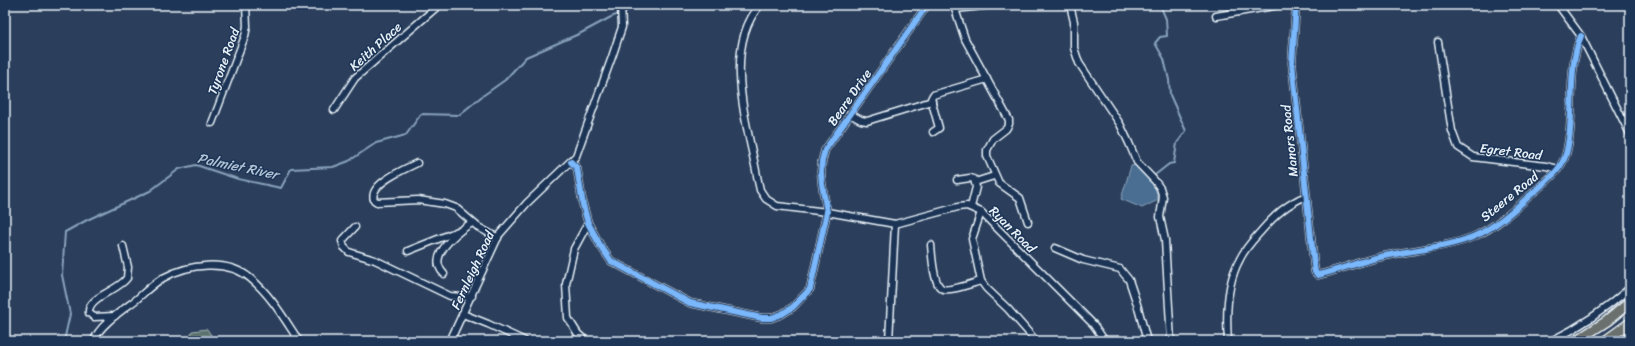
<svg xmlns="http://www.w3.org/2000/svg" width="1635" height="346" viewBox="0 0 1635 346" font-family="Sriracha,sans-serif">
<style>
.green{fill:#5b726e;stroke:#a2b2b3}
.water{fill:#4a6e92;stroke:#89a2bb}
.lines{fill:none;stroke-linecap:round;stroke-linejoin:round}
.stream{stroke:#89a2bb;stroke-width:2}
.minor-casing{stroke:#e8f1f8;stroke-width:9}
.highway-casing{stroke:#e8f1f8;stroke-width:12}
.minor{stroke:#1d3557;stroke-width:6}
.highway{stroke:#6b706d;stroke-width:9}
.cycleway-casing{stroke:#1d3557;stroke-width:8}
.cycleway{stroke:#7ab7fb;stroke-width:6}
.labels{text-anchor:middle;stroke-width:3;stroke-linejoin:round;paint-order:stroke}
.street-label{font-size:13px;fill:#e8f1f8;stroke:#1d3557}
.water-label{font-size:14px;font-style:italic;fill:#b1c3d4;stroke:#1d3557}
</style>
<rect width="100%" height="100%" fill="#2b3f5c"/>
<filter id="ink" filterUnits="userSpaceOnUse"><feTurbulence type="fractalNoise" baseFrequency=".025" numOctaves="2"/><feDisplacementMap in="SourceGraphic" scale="8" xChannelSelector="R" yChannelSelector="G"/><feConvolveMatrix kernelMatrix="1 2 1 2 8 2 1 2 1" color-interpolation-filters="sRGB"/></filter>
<g filter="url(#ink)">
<path class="green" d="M207,329l8,12h-26l3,-10z"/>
<path class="water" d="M1137,165c9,11 20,20 21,35l-16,8 -21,-9 10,-33z"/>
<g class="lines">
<g class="stream">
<path d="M1155,175l14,-11 5,-1 3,-20 9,-12 -16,-36 -1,-15 -5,-21 -9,-16 5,-6 7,-1 -1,-17 -6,-14"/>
<path d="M64,341l6,-27 -8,-39 3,-43 22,-12 63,-29 29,-22 17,-4 42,14 43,9 10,-19 42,-2 16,-6 27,-18 30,-8 15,-21 38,1 22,-18 24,-17 21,-23 55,-24 30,-16 31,-12"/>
</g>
<defs>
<g id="minor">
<path d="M760,5c-39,45 -11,124 -2,176l2,9 6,9 11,7 50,6 68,12 63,-17 9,-1 14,6 112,112 12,17"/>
<path d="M955,5v4l10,30 44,81v4l-3,5 -13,10 -6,11v6l12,27 21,15 8,24"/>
<path d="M1070,5l4,17v26l5,15 41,61 9,19 8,19 18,19 5,7 3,9 -3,20 5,23 6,101"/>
<path d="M1296,5l-4,58 22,202 1,7 3,3c21,-5 41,-13 62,-18 29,-7 68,-9 95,-21 23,-10 42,-29 60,-45 13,-11 26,-21 31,-37 10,-36 0,-83 15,-118"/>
<path d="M1558,5l23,31 49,98"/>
<path d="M955,9l38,-4"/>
<path d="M1216,16l63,-11"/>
<path d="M1438,42l14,89 6,16 15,10 73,9 12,3"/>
<path d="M334,110l21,-32 84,-73"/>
<path d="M850,114l11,6 6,1 65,-20"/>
<path d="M212,123l33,-87 2,-10 -1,-21"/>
<path d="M933,132l6,-4 -8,-29 2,-4 54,-16"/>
<path d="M571,162l6,6 6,37 5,18 12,22 11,16 79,42 72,15h9l11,-4 11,-7 17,-18 17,-77 -5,-28 -1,-12 1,-11 3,-11 102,-145"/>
<path d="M417,163c-12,6 -49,21 -43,37l3,2 41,-2 27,4 11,4 22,19 20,11"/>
<path d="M957,180l13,-2 4,1 2,8 -5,20"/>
<path d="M975,182l19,-6"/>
<path d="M981,212l-9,27 9,42 5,7 22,21 28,32"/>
<path d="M355,227l-13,14 2,6 5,5 26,8 75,36 11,1 11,-1"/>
<path d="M931,245c1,10 2,37 10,43 6,5 32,-5 40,-7"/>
<path d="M1055,248l28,12 37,9 9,11 8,24 10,37"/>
<path d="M408,251l50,-20"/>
<path d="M444,274c-2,-2 -4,-5 -5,-8 -5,-16 22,-37 33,-43"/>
<path d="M463,314l25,10 37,17"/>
<path d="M115,316l-21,1 -5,-4c-2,-16 29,-22 38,-35l1,-11 -5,-21"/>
<path d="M94,341c4,-15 30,-32 43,-42 8,-7 17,-16 26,-21 25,-14 64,-19 87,0 21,17 35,42 49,63"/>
<path d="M450,341l49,-106 28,-32 49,-47 36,-99 10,-30 -1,-22"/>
<path d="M586,341l-8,-7 -10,-16 -2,-34 8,-35 14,-26"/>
<path d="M889,341l6,-117"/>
<path d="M1228,341c-2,-26 -1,-59 12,-82 5,-11 14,-20 22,-29 13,-15 25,-26 44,-34"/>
<path d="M1551,341c29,-14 55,-32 79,-53"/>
</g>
<g id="highway">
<path d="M1576,341l31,-20 23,-19"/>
<path d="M1605,341l25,-18"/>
</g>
</defs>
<use href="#minor" class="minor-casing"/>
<use href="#highway" class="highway-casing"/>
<use href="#minor" class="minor"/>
<use href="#highway" class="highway"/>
<defs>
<g id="cycleway">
<path d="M1296,5l-4,58 22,202 1,7 3,3c21,-5 41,-13 62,-18 29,-7 68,-9 95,-21 23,-10 42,-29 60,-45 13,-11 26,-21 31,-37 10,-36 0,-83 15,-118"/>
<path d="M571,162l6,6 6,37 5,18 12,22 11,16 79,42 72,15h9l11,-4 11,-7 17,-18 17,-77 -5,-28 -1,-12 1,-11 3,-11 102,-145"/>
</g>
</defs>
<use href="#cycleway" class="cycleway-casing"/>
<use href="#cycleway" class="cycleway"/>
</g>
</g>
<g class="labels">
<g class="street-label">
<text transform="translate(375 46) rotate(-42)" y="5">Keith Place</text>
<text transform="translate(223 61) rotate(-70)" y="5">Tyrone Road</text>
<text transform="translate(849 97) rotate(-55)" y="5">Beare Drive</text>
<text transform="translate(1289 141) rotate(-96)" y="5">Manors Road</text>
<text transform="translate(1511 151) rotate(7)" y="5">Egret Road</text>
<text transform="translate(1509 196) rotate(-39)" y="5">Steere Road</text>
<text transform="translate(1013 229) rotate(45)" y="5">Ryan Road</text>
<text transform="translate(472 270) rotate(-65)" y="5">Fernleigh Road</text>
</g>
<g class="water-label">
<text transform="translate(238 166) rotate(12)" y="5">Palmiet River</text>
</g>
</g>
<rect width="1635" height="346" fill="none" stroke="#1d3557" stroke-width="20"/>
<rect x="10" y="10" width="1615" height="326" fill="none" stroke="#e8f1f8" stroke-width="1.5" filter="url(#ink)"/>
</svg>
